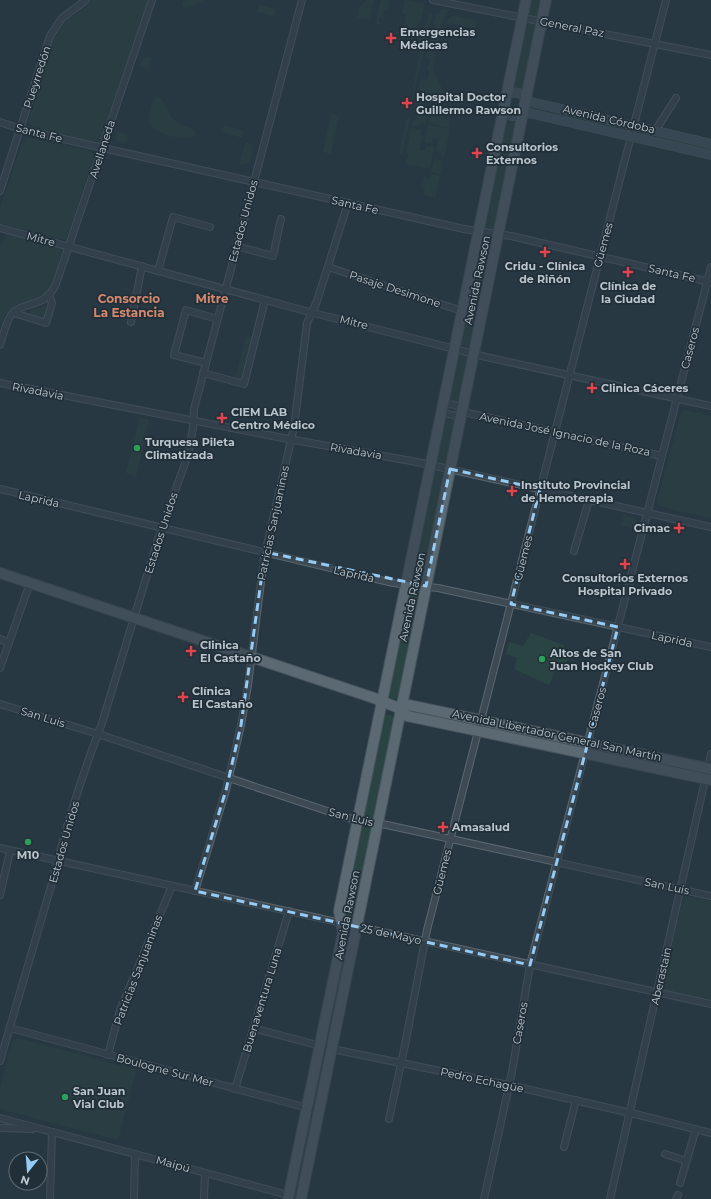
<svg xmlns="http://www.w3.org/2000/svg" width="711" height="1199" viewBox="0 0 711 1199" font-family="Montserrat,sans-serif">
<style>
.green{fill:#2a4443}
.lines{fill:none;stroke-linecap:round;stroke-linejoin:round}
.street-casing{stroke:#5b6770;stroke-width:8}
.secondary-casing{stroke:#5b6770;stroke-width:10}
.primary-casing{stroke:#46535c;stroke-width:12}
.street{stroke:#3d4a53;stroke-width:6}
.secondary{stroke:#4b5966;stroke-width:9}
.primary{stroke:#5b6973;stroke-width:10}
.marked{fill:none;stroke:#96cbf5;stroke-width:3;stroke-dasharray:8 5;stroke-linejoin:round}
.health-dot{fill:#e0444e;stroke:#212f38;stroke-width:1.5}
.leisure-dot{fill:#2e9e5b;stroke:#212f38;stroke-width:1.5}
.labels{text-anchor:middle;stroke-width:3.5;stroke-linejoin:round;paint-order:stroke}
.street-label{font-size:11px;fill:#bac4cc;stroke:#212f38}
.poi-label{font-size:11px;font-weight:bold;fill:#bac4cc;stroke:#212f38;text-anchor:start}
.neighbourhood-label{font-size:12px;font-weight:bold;fill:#d4896e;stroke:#212f38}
</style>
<rect width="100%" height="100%" fill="#283843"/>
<g class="green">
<path d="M94,0h54l-47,138 -7,4 -62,-15 -4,-5 25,-82 12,-18z"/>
<path d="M183,0h21l-17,9 -5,-3z"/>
<path d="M367,0h7l-5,19 -12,-2 2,-10z"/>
<path d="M381,0h9l-2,10h-4l-1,7h-3l-1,5 2,1 -1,2 -3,-1 -1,-2z"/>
<path d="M405,0l20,4c-3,14 -4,27 -21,26l2,-16 -4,-1z"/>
<path d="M531,0h11l-4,17 -10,-3z"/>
<path d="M259,5l17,4 -2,7 -17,-4z"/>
<path d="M444,8l5,2 -6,8 -7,34 -7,-10 3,-12 2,1 2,-6 -3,-1 3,-11 4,1 1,-4h3z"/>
<path d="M430,14l3,1c-4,15 -14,27 -32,23l1,-1c16,2 24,-9 28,-23z"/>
<path d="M454,16l23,5 -2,7 -25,-5v2l-3,-1 1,-5z"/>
<path d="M528,22l8,2 -13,67 -10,-3z"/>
<path d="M429,30l-14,58h-2l9,-44 -10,-3 8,-3z"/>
<path d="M428,45l7,10 -2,15 12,25 -13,-2 -1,6 -12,-2 2,-7 -3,-1 2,-10 7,1 3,-9 -3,-1 3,-10 -4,-2z"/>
<path d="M146,57l6,1 -4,11 -9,-3 3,-7z"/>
<path d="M156,97c10,1 10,13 15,19 7,11 14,9 24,14v6c-10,5 -41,-1 -45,-13 -2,-5 0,-10 1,-15 1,-5 1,-8 5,-11z"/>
<path d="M533,107l91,21 -1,3 -91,-21z"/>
<path d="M417,113l10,2 -2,8 -5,-1 -1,4 -7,-1 1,-5 3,1z"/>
<path d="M331,114l8,2 -8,38 -8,-2z"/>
<path d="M430,115l19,4 1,9 -22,-5z"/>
<path d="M508,118l9,2 -21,108 -2,2 -8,-3 7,-36 -1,-2z"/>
<path d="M406,119h4l-8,35 -3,-1z"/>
<path d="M224,125l20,6 -2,7 -20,-6z"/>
<path d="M428,125l22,4 -6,29 -3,-1 1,-4 -6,-2 3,-12 -6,-1 -1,5 -8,-1z"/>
<path d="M411,128l10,2 -1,5 3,1 -4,14 6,1 1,-5 8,1 -5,22 -23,-5 2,-9 -2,-3z"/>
<path d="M641,131l70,17v4l-72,-18z"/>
<path d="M117,132l10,2 -1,4 4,1 -7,4 -5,-1 -3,-4z"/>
<path d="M27,137l64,14 3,4 -27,83 -3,2 -64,-17v-14l23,-70z"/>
<path d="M246,142l8,3 -5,18 -6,2 -4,-1z"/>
<path d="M434,159l9,2 -3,13 -9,-2z"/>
<path d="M431,174l9,2 -5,22 -12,-3 2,-8 -3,-1 2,-9 6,2z"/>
<path d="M11,235l46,13 4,2v4c-2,10 -7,30 -15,38 -15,15 -35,4 -46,34v-77l4,-11z"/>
<path d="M483,237l9,2 -21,108 -1,1 -10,-3z"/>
<path d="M44,306l3,2c-2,12 -8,12 -18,6l2,-4z"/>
<path d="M246,336l3,1 3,4 -10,37 -2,1 -5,-1z"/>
<path d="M461,353l8,3 -9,45 -6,2 -5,-4 10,-44z"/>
<path d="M686,410l25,6v102l-50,-11 -4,-5 24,-90z"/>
<path d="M448,417h4l4,5 -8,41 -7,2 -4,-3 8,-43z"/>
<path d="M140,418l9,2 -13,57 -10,-4z"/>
<path d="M437,471l6,1 2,3 -21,104 -5,2 -6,-3 22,-106z"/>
<path d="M624,515l11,3 1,4 -1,7 -14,-3z"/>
<path d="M414,589l5,1 2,3 -21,105 -7,1 -4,-2 21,-107z"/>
<path d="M531,633l33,12 -1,6 12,3 -2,6 -5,-1 -2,6 -4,-1 -3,8 -4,-1 -6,14 -35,-16 3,-11 -11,-4 3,-12 14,4z"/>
<path d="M387,715h4l3,3 -19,100c-4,2 -8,2 -11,-2l20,-99z"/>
<path d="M365,825l5,1 3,2 -19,91 -5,2 -6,-4 19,-91z"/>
<path d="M686,896l25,5v99l-48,-10 -1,-2 21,-90z"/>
<path d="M347,935l3,1 -21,103 -4,-2z"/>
<path d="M18,1038l118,32 -18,70 -118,-31v-23l13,-45z"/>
<path d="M323,1054l3,1 -9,46 -4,-1z"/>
<path d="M310,1117l3,1 -14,70h-4z"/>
</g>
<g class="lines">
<defs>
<g id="street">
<path d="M433,0l278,55"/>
<path d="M0,122l20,7 83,19 361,81 47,7 199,46"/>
<path d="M655,131l21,-33"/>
<path d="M0,191l50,-155 12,-18 24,-18"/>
<path d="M0,228l302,82 184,47 225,49"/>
<path d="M236,246l37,10 8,-37"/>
<path d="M328,267l134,44"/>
<path d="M158,271l15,-54 37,10"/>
<path d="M14,313l32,10 6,-20 -3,-8"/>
<path d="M131,322l11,-56"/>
<path d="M0,345c3,-9 6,-23 11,-30 14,-16 33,-5 45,-31l96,-284"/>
<path d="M206,363l-32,-8 12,-45 31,9"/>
<path d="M203,373l41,11 21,-84"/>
<path d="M0,383l283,55 134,24 294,65"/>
<path d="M443,405c8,-2 20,1 25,8l194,43"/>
<path d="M442,411c5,4 15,5 21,4"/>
<path d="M0,489l393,94 45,5 273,59"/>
<path d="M574,551l15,-51"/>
<path d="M0,639l9,4"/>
<path d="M0,668l30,-85"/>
<path d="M0,704l98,30 250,84 39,7 324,71"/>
<path d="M0,848l711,156"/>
<path d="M195,891l31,-101 15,-65 7,-40 16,-127 30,-131 13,-104 10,-22 31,-98"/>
<path d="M0,895l10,-44"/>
<path d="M10,1028l309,83"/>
<path d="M253,1028l79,21 177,36 130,30 72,18"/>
<path d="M108,1055l12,-45 52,-124"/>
<path d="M0,1061l54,-185c12,-52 29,-103 48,-153l56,-184 9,-22 7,-23 14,-39 5,-27 1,-19 108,-409"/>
<path d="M235,1089l54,-178"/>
<path d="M0,1118l303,81"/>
<path d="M389,1119l15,-69 23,-120 239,-930"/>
<path d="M0,1128l32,1"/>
<path d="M564,1147l12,-47"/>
<path d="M665,1154l21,7"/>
<path d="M680,1183l16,-54"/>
<path d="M50,1199l2,-67"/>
<path d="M134,1199l1,-45"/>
<path d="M204,1199l1,-26"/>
<path d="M484,1199l28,-127 18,-107 181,-698"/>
<path d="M610,1199l101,-445"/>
<path d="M676,1199l2,-4"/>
</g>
<g id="secondary">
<path d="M507,95c12,-6 15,0 24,7l180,42"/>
<path d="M503,110c10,10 15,5 26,3l182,42"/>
</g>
<g id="primary">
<path d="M0,573l374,125 27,11 6,7 304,64"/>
<path d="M401,709l8,-4 302,64"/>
<path d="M288,1199l55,-266 -4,-22 187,-911"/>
<path d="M301,1199l245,-1199"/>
</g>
</defs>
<use href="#street" class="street-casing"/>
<use href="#secondary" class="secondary-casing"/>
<use href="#primary" class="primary-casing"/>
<use href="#street" class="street"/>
<use href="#secondary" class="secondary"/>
<use href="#primary" class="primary"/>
</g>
<path d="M0 0H711V1199H0ZM450,469l90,20 -29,115 107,23 -88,338 -335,-74 31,-101 15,-65 24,-173 161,34z" fill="#283843" fill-opacity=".55" fill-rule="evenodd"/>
<path class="marked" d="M450,469l90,20 -29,115 107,23 -88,338 -335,-74 31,-101 15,-65 24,-173 161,34z"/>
<g class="health-dot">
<path d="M389 32h4v4h4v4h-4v4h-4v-4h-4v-4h4z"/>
<path d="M405 97h4v4h4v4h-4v4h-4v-4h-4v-4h4z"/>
<path d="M475 147h4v4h4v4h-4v4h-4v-4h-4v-4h4z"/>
<path d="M543 246h4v4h4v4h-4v4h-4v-4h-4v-4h4z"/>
<path d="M626 266h4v4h4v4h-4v4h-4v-4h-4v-4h4z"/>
<path d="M590 382h4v4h4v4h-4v4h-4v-4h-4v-4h4z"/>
<path d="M220 412h4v4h4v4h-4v4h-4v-4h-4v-4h4z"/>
<path d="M510 485h4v4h4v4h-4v4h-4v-4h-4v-4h4z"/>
<path d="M677 522h4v4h4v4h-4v4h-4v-4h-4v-4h4z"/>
<path d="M623 558h4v4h4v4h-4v4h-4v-4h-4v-4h4z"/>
<path d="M189 645h4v4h4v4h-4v4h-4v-4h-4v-4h4z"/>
<path d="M181 691h4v4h4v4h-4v4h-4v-4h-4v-4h4z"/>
<path d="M441 821h4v4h4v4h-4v4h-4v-4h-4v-4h4z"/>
</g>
<g class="leisure-dot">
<circle cx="137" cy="448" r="4"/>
<circle cx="542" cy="659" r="4"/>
<circle cx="28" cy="842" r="4"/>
<circle cx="65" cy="1097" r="4"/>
</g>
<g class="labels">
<g class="street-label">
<text transform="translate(572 27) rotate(11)" y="4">General Paz</text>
<text transform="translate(37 77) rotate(-72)" y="4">Pueyrredón</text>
<text transform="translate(609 119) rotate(13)" y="4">Avenida Córdoba</text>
<text transform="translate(39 133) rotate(14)" y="4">Santa Fe</text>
<text transform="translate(102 149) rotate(-72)" y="4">Avellaneda</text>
<text transform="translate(355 205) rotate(13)" y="4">Santa Fe</text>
<text transform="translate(243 221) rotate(-75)" y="4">Estados Unidos</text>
<text transform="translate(41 239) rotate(15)" y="4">Mitre</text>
<text transform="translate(603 245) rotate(-75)" y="4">Güemes</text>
<text transform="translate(672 273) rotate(13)" y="4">Santa Fe</text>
<text transform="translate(477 280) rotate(-78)" y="4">Avenida Rawson</text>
<text transform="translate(395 289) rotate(18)" y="4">Pasaje Desimone</text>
<text transform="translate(354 322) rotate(14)" y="4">Mitre</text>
<text transform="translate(690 348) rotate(-75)" y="4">Caseros</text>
<text transform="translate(38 391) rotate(11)" y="4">Rivadavia</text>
<text transform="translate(565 434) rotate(12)" y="4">Avenida José Ignacio de la Roza</text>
<text transform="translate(356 451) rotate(10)" y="4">Rivadavia</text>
<text transform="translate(39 499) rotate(13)" y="4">Laprida</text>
<text transform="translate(273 523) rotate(-78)" y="4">Patricias Sanjuaninas</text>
<text transform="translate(161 533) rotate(-72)" y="4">Estados Unidos</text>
<text transform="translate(523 558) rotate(-76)" y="4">Güemes</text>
<text transform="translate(354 574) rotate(13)" y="4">Laprida</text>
<text transform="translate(412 597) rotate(-78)" y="4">Avenida Rawson</text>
<text transform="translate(672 639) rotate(12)" y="4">Laprida</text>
<text transform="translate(597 708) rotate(-75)" y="4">Caseros</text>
<text transform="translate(43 717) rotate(17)" y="4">San Luis</text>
<text transform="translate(557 735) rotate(12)" y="4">Avenida Libertador General San Martín</text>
<text transform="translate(351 817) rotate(14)" y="4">San Luis</text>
<text transform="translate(64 842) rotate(-74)" y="4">Estados Unidos</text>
<text transform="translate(442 872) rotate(-76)" y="4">Güemes</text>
<text transform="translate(667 886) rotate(12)" y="4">San Luis</text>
<text transform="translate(347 915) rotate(-79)" y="4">Avenida Rawson</text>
<text transform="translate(391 934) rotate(12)" y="4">25 de Mayo</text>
<text transform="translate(138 970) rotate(-69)" y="4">Patricias Sanjuaninas</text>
<text transform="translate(661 976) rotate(-77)" y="4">Aberastain</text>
<text transform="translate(262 1000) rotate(-73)" y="4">Buenaventura Luna</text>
<text transform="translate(520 1023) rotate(-80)" y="4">Caseros</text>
<text transform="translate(165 1070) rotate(15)" y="4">Boulogne Sur Mer</text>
<text transform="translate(482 1080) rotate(12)" y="4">Pedro Echagüe</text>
<text transform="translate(173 1164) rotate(15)" y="4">Maipú</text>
</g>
<g class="poi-label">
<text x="400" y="36">Emergencias<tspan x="400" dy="13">Médicas</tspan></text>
<text x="416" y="101">Hospital Doctor<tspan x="416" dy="13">Guillermo Rawson</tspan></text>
<text x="486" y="151">Consultorios<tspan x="486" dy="13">Externos</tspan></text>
<text x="545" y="270" text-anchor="middle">Cridu - Clínica<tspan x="545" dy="13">de Riñón</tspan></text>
<text x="628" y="290" text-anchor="middle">Clínica de<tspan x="628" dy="13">la Ciudad</tspan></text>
<text x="601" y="392">Clinica Cáceres</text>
<text x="231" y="416">CIEM LAB<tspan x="231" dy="13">Centro Médico</tspan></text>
<text x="145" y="446">Turquesa Pileta<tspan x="145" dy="13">Climatizada</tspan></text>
<text x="521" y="489">Instituto Provincial<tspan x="521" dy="13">de Hemoterapia</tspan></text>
<text x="670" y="532" text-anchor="end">Cimac</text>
<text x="625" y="582" text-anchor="middle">Consultorios Externos<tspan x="625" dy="13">Hospital Privado</tspan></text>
<text x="200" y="649">Clinica<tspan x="200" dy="13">El Castaño</tspan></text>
<text x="550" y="657">Altos de San<tspan x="550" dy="13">Juan Hockey Club</tspan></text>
<text x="192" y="695">Clínica<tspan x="192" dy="13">El Castaño</tspan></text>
<text x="452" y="831">Amasalud</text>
<text x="28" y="859" text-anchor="middle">M10</text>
<text x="73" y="1095">San Juan<tspan x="73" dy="13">Vial Club</tspan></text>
</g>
<g class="neighbourhood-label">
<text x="129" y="303">Consorcio<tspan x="129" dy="14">La Estancia</tspan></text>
<text x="212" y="303">Mitre</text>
</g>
</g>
<g transform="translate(28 1171) rotate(197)"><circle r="19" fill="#212f38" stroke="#5e6b73"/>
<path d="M0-3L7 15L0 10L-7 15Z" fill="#96cbf5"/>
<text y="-6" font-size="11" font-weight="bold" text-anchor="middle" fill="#bac4cc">N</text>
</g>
</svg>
